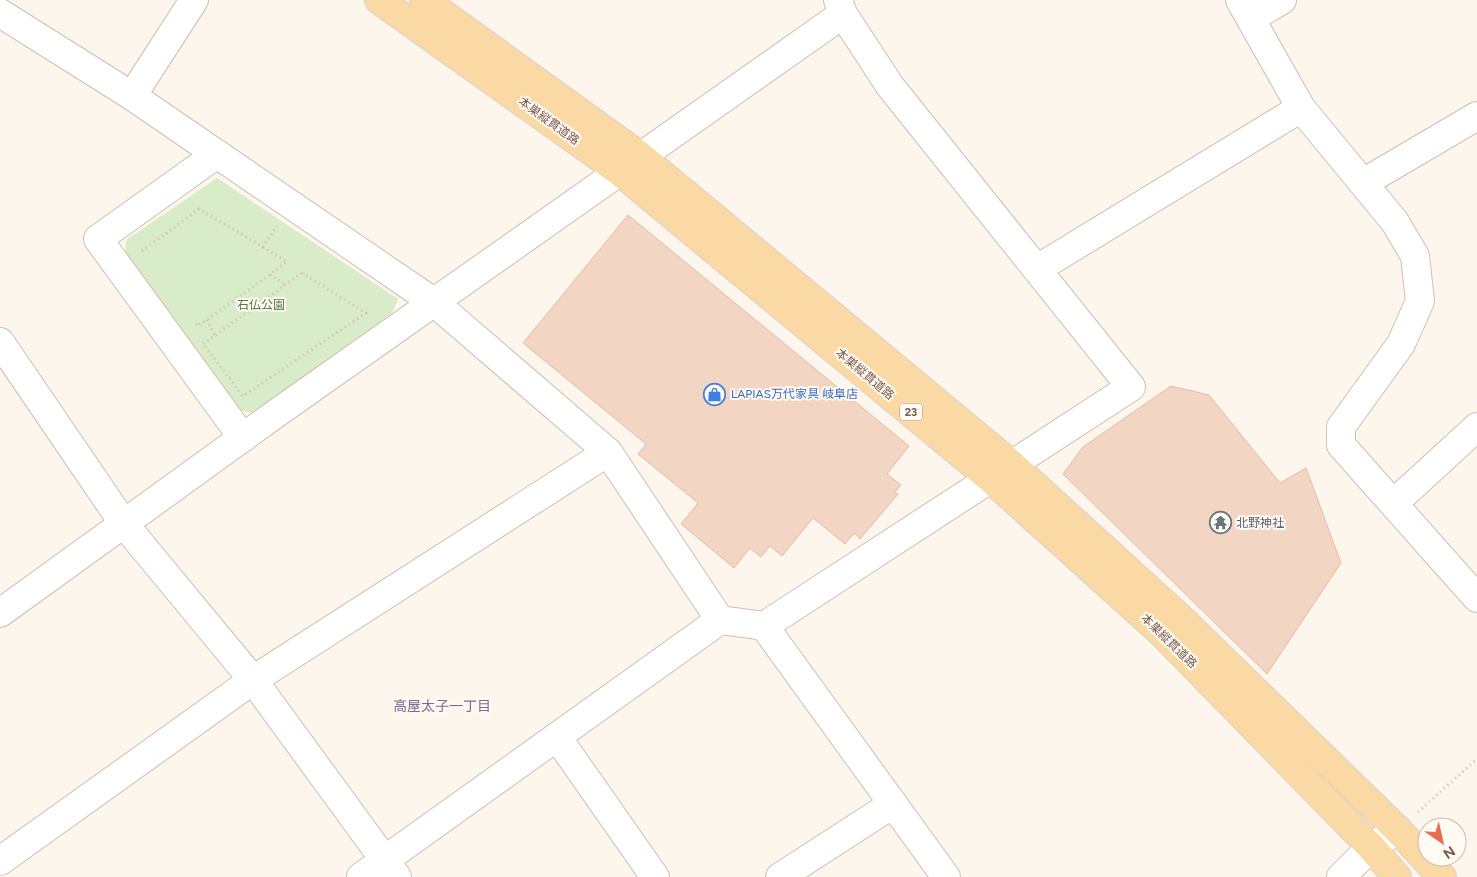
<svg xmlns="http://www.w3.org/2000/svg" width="1477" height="877" viewBox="0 0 1477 877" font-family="Figtree,'Noto Sans JP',sans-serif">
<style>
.green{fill:#d8ecc9}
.building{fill:#f3d5c3;stroke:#e6bba3}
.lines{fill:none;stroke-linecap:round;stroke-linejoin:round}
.minor-casing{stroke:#d1beb0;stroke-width:30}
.major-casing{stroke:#dad1cd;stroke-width:30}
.path{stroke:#d9b8a5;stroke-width:3;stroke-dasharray:1 4;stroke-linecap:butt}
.minor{stroke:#fff;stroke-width:28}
.major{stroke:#fbd9a5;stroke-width:28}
.labels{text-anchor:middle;stroke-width:4;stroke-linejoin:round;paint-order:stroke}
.shield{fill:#fffaf3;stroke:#a28b7f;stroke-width:1}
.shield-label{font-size:11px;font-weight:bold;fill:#7a5c4d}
.street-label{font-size:12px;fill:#7a5c4d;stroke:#fffaf3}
.park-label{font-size:12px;fill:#537a41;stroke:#fffaf3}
.shop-label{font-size:12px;fill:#366cbe;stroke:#fffaf3;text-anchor:start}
.worship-label{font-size:12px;fill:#5b616d;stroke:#fffaf3;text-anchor:start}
.neighbourhood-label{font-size:14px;fill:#846695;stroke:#fffaf3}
</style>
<rect width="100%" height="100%" fill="#fdf6ec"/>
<path class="green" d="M217,178l181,121 -6,14 -139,100 -20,-4 -108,-153 1,-16z"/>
<g class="building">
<path d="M628,215l281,231 -22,28 14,11 -6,7 3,2 -38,45 -6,-6 -9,11 -32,-26 -31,38 -12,-10 -9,11 -11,-9 -16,20 -53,-44 17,-21 -60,-49 8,-10 -123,-101z"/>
<path d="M1171,386l38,9 71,88 26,-15 35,95 -74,111 -204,-200 20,-27z"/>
</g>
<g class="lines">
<defs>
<g id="minor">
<path d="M1240,0l61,108 94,114 20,34 5,45 -19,43 -60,83v18l136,153"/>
<path d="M0,13l132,83 303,207 173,149 112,168"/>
<path d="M1251,18l31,-18"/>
<path d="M132,96l62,-96"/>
<path d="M217,154l-119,85 145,199"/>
<path d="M1363,183l114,-67"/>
<path d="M1037,269l264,-161"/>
<path d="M0,342l124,182 129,156 144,197"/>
<path d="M1394,503l83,-76"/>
<path d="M0,613l274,-198 569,-401"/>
<path d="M764,626l182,251"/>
<path d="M557,737l98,140"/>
<path d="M0,861l253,-181 355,-228"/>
<path d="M361,877l359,-257 44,6 367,-239 -241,-301 -47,-72 -5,-14"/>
<path d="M780,877l113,-73"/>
<path d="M1341,877l30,-30 27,-17"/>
</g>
<g id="major">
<path d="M379,0l240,171 372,308 170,153 210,215 26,30"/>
<path d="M424,0l216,156 371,308 167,152 220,214 44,47"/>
</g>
</defs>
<use href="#minor" class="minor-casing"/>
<use href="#major" class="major-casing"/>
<g class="path">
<path d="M142,251l57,-42 64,38 14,-21"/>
<path d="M302,273l64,40 -123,83 -40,-52z"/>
<path d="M270,275l15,10"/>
<path d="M207,320l8,16"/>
<path d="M196,324l1,2 10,-6 80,-58 -24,-15"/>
<path d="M1418,812l59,-53"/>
</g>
<use href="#minor" class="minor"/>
<use href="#major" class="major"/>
</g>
<defs>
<symbol id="shop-ring" viewBox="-11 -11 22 22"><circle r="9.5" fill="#fffaf3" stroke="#3f7fe0" stroke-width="1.5"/><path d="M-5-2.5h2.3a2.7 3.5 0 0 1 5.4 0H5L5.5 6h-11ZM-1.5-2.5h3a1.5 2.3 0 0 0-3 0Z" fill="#3f7fe0"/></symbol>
<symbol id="temple-ring" viewBox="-11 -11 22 22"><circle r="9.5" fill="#fffaf3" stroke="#6b7280" stroke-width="1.5"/><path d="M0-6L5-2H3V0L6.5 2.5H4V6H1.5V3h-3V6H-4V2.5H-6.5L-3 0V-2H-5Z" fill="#6b7280"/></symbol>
</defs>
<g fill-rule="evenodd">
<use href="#shop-ring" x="702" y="382" width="25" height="25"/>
<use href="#temple-ring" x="1208" y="510" width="25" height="25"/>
</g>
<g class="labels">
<rect class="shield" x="900" y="403.5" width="22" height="17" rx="4"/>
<g class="shield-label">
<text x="911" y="416">23</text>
</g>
<g class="street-label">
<text transform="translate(549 121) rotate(36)" y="4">本巣縦貫道路</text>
<text transform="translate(865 374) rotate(40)" y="4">本巣縦貫道路</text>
<text transform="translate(1169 641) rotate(44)" y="4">本巣縦貫道路</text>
</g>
<g class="park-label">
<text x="261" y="309">石仏公園</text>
</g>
<g class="shop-label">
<text x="731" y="398">LAPIAS万代家具 岐阜店</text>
</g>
<g class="worship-label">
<text x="1236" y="527">北野神社</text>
</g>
<g class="neighbourhood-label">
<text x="442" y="711">高屋太子一丁目</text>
</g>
</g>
<g transform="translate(1442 842) rotate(146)"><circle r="24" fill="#fffaf3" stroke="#cabbb1"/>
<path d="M0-4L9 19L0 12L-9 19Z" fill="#e76f51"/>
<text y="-8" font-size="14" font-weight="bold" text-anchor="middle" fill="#7a5c4d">N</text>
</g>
</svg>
